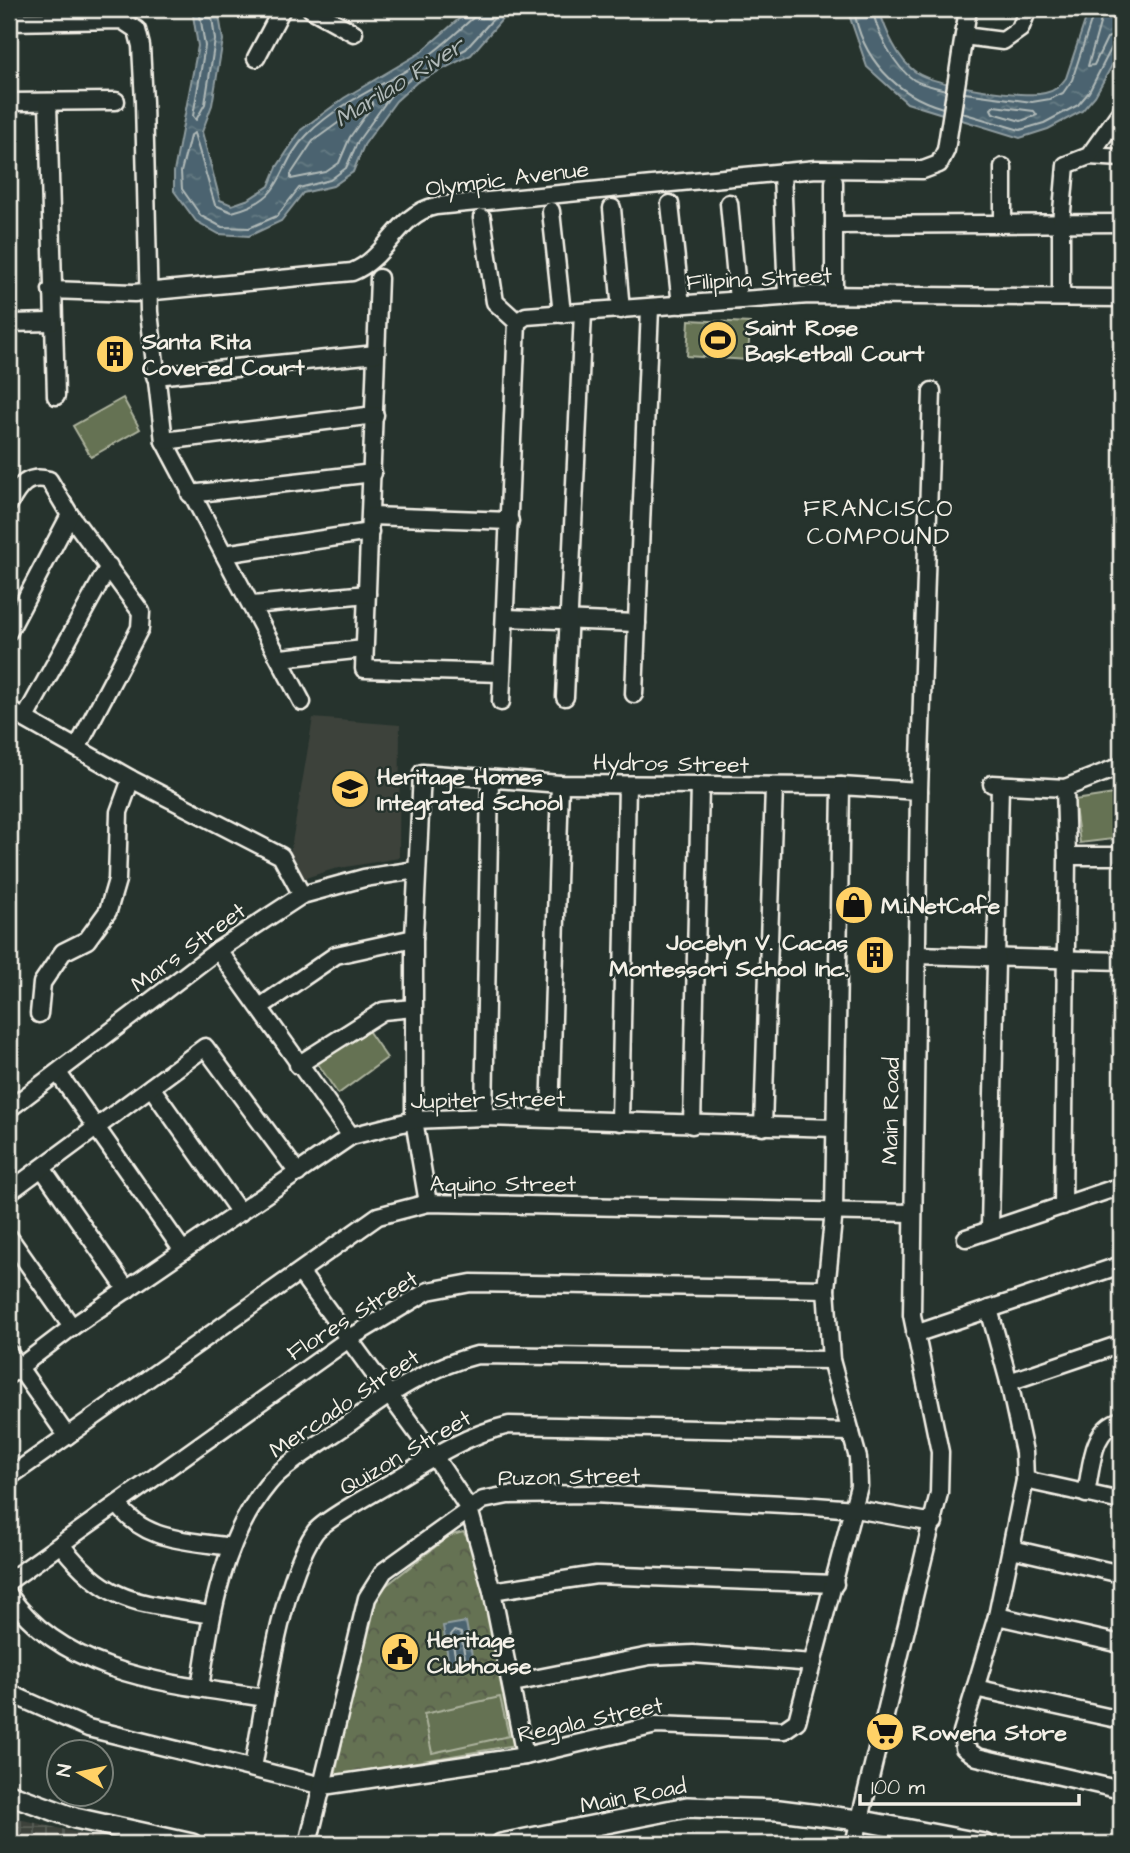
<svg xmlns="http://www.w3.org/2000/svg" width="1130" height="1853" viewBox="0 0 1130 1853" font-family="'Architects Daughter',sans-serif">
<style>
.built{fill:#3c423b}
.industrial{fill:url(#industrial-grid)}
.park{fill:url(#park-crowns);stroke:#acb29d;stroke-width:2}
.pitch{fill:#657252;stroke:#acb29d;stroke-width:2}
.water{fill:url(#water-ripples);stroke:#8f9c9f;stroke-width:2}
.lines{fill:none;stroke-linecap:round;stroke-linejoin:round}
.shore{stroke:#b0b9b8;stroke-width:2}
.minor-casing{stroke:#f4f1e8;stroke-width:21}
.major-casing{stroke:#f4f1e8;stroke-width:24}
.minor{stroke:#26332d;stroke-width:16}
.major{stroke:#26332d;stroke-width:19}
.labels{text-anchor:middle;stroke-width:5;stroke-linejoin:round;paint-order:stroke}
.street-label{font-size:23px;fill:#f4f1e8;stroke:#26332d}
.poi-label{font-size:23px;font-weight:bold;fill:#f4f1e8;stroke:#26332d;text-anchor:start}
.water-label{font-size:24px;font-style:italic;fill:#b0b9b8;stroke:#26332d}
.neighbourhood-label{font-size:24px;letter-spacing:2px;fill:#f4f1e8;stroke:#26332d}
</style>
<defs>
<pattern id="industrial-grid" width="8" height="8" patternUnits="userSpaceOnUse" patternTransform="scale(1.75)"><rect width="8" height="8" fill="#3c423b"/><path d="M0 4h8M4 0v8" fill="none" stroke="#595e57"/></pattern>
<pattern id="park-crowns" width="20" height="18" patternUnits="userSpaceOnUse" patternTransform="scale(1.75)"><rect width="20" height="18" fill="#657252"/><path d="M2 6a3 3 0 1 1 6 0M12 15a3 3 0 1 1 6 0" fill="none" stroke="#565b4b"/></pattern>
<pattern id="water-ripples" width="26" height="14" patternUnits="userSpaceOnUse" patternTransform="scale(1.75)"><rect width="26" height="14" fill="#4b646f"/><path d="M2 4q2-2 4 0t4 0M15 11q2-2 4 0t4 0" fill="none" stroke="#667b84"/></pattern>
</defs>
<rect width="100%" height="100%" fill="#26332d"/>
<filter id="ink" filterUnits="userSpaceOnUse"><feTurbulence type="fractalNoise" baseFrequency=".0143" numOctaves="2"/><feDisplacementMap in="SourceGraphic" scale="14" xChannelSelector="R" yChannelSelector="G"/><feConvolveMatrix kernelMatrix="1 2 1 2 8 2 1 2 1" color-interpolation-filters="sRGB"/></filter>
<g filter="url(#ink)">
<path class="built" d="M313,718l87,7 -1,133 -65,11 -35,11 -9,-26z"/>
<path class="industrial" d="M9,1811l14,9 103,24h-117z"/>
<path class="park" d="M463,1532c18,18 46,178 53,213l-181,31 38,-180 76,-60z"/>
<g class="pitch">
<path d="M689,320l61,3 -2,37 -61,-4z"/>
<path d="M123,398l17,31 -49,28 -18,-31z"/>
<path d="M1121,793v45l-41,5 -6,-43z"/>
<path d="M367,1029l20,29 -49,36 -20,-30z"/>
<path d="M500,1697l9,39 -77,17 -8,-39z"/>
</g>
<g class="water">
<path d="M192,9h26l5,31 -11,65 -10,27 18,68 12,5 17,-6 20,-13 8,-19 24,-37 43,-32 76,-45 50,-44h41l-40,46 -54,27 -21,19 -32,44 -11,27 -20,14 -30,7 -22,28 -32,15 -30,-2 -23,-13 -22,-30v-19l24,-126z"/>
<path d="M847,9h32c6,20 19,52 38,64 18,12 106,25 128,20 10,-2 15,-7 21,-15l23,-69h32v30l-6,21 -20,36 -13,15 -34,18 -28,9 -113,-35 -40,-36z"/>
<path d="M466,1622l8,45 -24,4 -7,-45z"/>
</g>
<g class="lines">
<g class="shore">
<path d="M199,9l6,37 -12,70 3,4 9,-16 10,-64 -4,-31"/>
<path d="M477,9l-3,8c-22,20 -46,42 -72,56 -33,18 -69,35 -95,62 -33,33 -18,63 -75,77l-17,-7 -21,-72 -4,3 -9,36 1,17 19,27 21,11 27,1 28,-12 22,-28 31,-8 16,-12 12,-27 33,-46 23,-19 52,-27 36,-40"/>
<path d="M854,9c7,49 42,86 89,99"/>
<path d="M873,9c2,21 22,59 41,71 8,5 22,7 32,10"/>
<path d="M1104,9l-16,57 6,-1 13,-27 14,-5"/>
<path d="M965,93l67,9 18,-3 13,-6 9,-13 23,-71"/>
<path d="M367,102h5v4l-22,31 -11,26 -13,9 -35,7v-5l22,-33z"/>
<path d="M994,106l40,5 3,4 -16,6 -28,-8 -2,-4z"/>
<path d="M962,113l58,17 24,-7 34,-18 11,-13 24,-47 8,-3"/>
<path d="M454,1631l7,2 4,25 -3,4 -6,-2 -5,-25z"/>
</g>
<defs>
<g id="minor">
<path d="M311,9l43,24"/>
<path d="M9,22l113,-2 15,10 4,16 3,56 5,210 15,129 138,261"/>
<path d="M964,36l39,5 17,-12 8,-20"/>
<path d="M256,58l26,-49"/>
<path d="M9,102l107,-1"/>
<path d="M48,102l8,294"/>
<path d="M1089,156l32,2"/>
<path d="M1003,167v56"/>
<path d="M782,172l5,124"/>
<path d="M729,203l9,97"/>
<path d="M670,204l11,101"/>
<path d="M612,208l9,102"/>
<path d="M551,211l11,103"/>
<path d="M482,218l13,84 22,20"/>
<path d="M834,225l287,-2"/>
<path d="M379,278l-15,391 138,4"/>
<path d="M51,290l83,3 218,-21c36,-14 45,-58 84,-66l380,-37 107,1 16,-6 7,-14 22,-141"/>
<path d="M834,295v-113"/>
<path d="M1061,297v-74l5,-58 23,-9 32,-45"/>
<path d="M517,322l9,-6 283,-21 312,3"/>
<path d="M9,323l43,-1"/>
<path d="M155,376l221,-22"/>
<path d="M164,441l211,-26"/>
<path d="M190,494l183,-21"/>
<path d="M9,504c10,-18 18,-30 40,-24l21,35 71,97 -1,16 -63,120"/>
<path d="M371,516l139,5"/>
<path d="M224,554l146,-22"/>
<path d="M253,605l114,-11"/>
<path d="M506,618l131,5"/>
<path d="M9,631l61,-116"/>
<path d="M281,658l83,-9"/>
<path d="M634,694l16,-386"/>
<path d="M565,697l18,-384"/>
<path d="M501,702l16,-380"/>
<path d="M9,710l122,69 150,77 21,39"/>
<path d="M25,718l84,-152"/>
<path d="M992,784l73,4 56,-22"/>
<path d="M1067,856h54"/>
<path d="M218,950l133,186"/>
<path d="M917,955l204,6"/>
<path d="M260,1007l76,-52 78,-17"/>
<path d="M39,1014l3,-31 21,-31 24,-12 21,-29 9,-31 2,-68 12,-33"/>
<path d="M298,1065l85,-54 30,-3"/>
<path d="M58,1073l125,178"/>
<path d="M151,1087l89,126"/>
<path d="M9,1109l209,-159 84,-55 62,-17 52,-8"/>
<path d="M484,1117l6,-338"/>
<path d="M550,1118l10,-334"/>
<path d="M620,1122l7,-337"/>
<path d="M692,1125l8,-339"/>
<path d="M763,1127l11,-340"/>
<path d="M42,1168l85,122"/>
<path d="M9,1192l196,-145 93,126"/>
<path d="M428,1203l-14,-83v-182l8,-165 138,11 281,2 78,5"/>
<path d="M1063,1206l4,-350 -2,-68"/>
<path d="M990,1227l10,-442"/>
<path d="M9,1237l63,90"/>
<path d="M966,1238l155,-52"/>
<path d="M300,1272l134,184 35,53 23,82 33,165"/>
<path d="M989,1309l20,73 15,70 1,28 -28,136 -35,116 2,16 13,9 144,33"/>
<path d="M915,1334l206,-69"/>
<path d="M9,1353l58,83"/>
<path d="M9,1375l63,-48 279,-191 63,-16 70,-3 351,11"/>
<path d="M1009,1382l112,-38"/>
<path d="M9,1477l369,-261 50,-13 484,10"/>
<path d="M1025,1480l96,21"/>
<path d="M1086,1494c6,-28 5,-65 35,-74"/>
<path d="M118,1504c25,38 71,36 112,43"/>
<path d="M62,1546c47,60 78,56 149,69"/>
<path d="M1012,1549l109,25"/>
<path d="M9,1581l341,-243 78,-47 43,-8 355,6"/>
<path d="M492,1591l104,-16 239,9"/>
<path d="M9,1595c57,82 166,89 256,103"/>
<path d="M997,1616l124,28"/>
<path d="M513,1683l137,-27 43,-2 120,9"/>
<path d="M200,1688c11,-72 21,-147 69,-205 15,-19 60,-45 82,-61 39,-29 78,-55 126,-67l354,5"/>
<path d="M975,1688l146,32"/>
<path d="M9,1693l79,35 235,58 202,-30 131,-31 128,5 13,-9 62,-235 -1,-28 -27,-98 -5,-71 8,-79 7,-424"/>
<path d="M253,1768c11,-61 28,-188 62,-236 10,-13 63,-41 80,-52 37,-23 71,-45 114,-55l342,7"/>
<path d="M308,1844l59,-246 17,-27 99,-71 25,-5 85,-1 209,11 53,4 79,14"/>
<path d="M854,1844l85,-351 1,-41 -28,-137 7,-524 13,-400"/>
</g>
<g id="major">
<path d="M9,1794l66,24 117,26"/>
<path d="M501,1844l186,-37 92,3 79,10 126,24"/>
</g>
</defs>
<use href="#minor" class="minor-casing"/>
<use href="#major" class="major-casing"/>
<use href="#minor" class="minor"/>
<use href="#major" class="major"/>
</g>
</g>
<defs>
<symbol id="stadium-disc" viewBox="-11 -11 22 22"><circle r="9.5" fill="#ffd166" stroke="#26332d"/><path d="M0-5a6.5 5 0 1 0 0 10a6.5 5 0 1 0 0-10ZM-3.5-1.8h7v3.6h-7Z" fill="#111"/></symbol>
<symbol id="building-disc" viewBox="-11 -11 22 22"><circle r="9.5" fill="#ffd166" stroke="#26332d"/><path d="M-4-6H4V6H1V3H-1V6H-4ZM-2.5-4.3h1.7v1.8h-1.7ZM.8-4.3h1.7v1.8H.8ZM-2.5-1h1.7V.8h-1.7ZM.8-1h1.7V.8H.8Z" fill="#111"/></symbol>
<symbol id="school-disc" viewBox="-11 -11 22 22"><circle r="9.5" fill="#ffd166" stroke="#26332d"/><path d="M0-5L7-2L0 1L-7-2ZM-4 1L0 2.5L4 1V4Q0 6-4 4Z" fill="#111"/></symbol>
<symbol id="shop-disc" viewBox="-11 -11 22 22"><circle r="9.5" fill="#ffd166" stroke="#26332d"/><path d="M-5-2.5h2.3a2.7 3.5 0 0 1 5.4 0H5L5.5 6h-11ZM-1.5-2.5h3a1.5 2.3 0 0 0-3 0Z" fill="#111"/></symbol>
<symbol id="civic-disc" viewBox="-11 -11 22 22"><circle r="9.5" fill="#ffd166" stroke="#26332d"/><path d="M-.6-6.5H3V-4.5H.6V-3L4-1V1h2V6H-6V1h2V-1L-.6-3ZM-1.2 2.5V6h2.4V2.5Z" fill="#111"/></symbol>
<symbol id="supermarket-disc" viewBox="-11 -11 22 22"><circle r="9.5" fill="#ffd166" stroke="#26332d"/><path d="M-6-5.5h2.5l.6 2H6L4.5 2H-2.5L-4.4-4H-6ZM-1.5 3.2a1.3 1.3 0 1 0 .1 0ZM3 3.2a1.3 1.3 0 1 0 .1 0Z" fill="#111"/></symbol>
</defs>
<g fill-rule="evenodd">
<use href="#stadium-disc" x="696" y="318" width="44" height="44"/>
<use href="#building-disc" x="93" y="332" width="44" height="44"/>
<use href="#school-disc" x="328" y="767" width="44" height="44"/>
<use href="#shop-disc" x="832" y="883" width="44" height="44"/>
<use href="#building-disc" x="853" y="933" width="44" height="44"/>
<use href="#civic-disc" x="378" y="1630" width="44" height="44"/>
<use href="#supermarket-disc" x="863" y="1710" width="44" height="44"/>
</g>
<g class="labels">
<g class="street-label">
<text transform="translate(507 178) rotate(-7)" y="8">Olympic Avenue</text>
<text transform="translate(759 278) rotate(-3)" y="8">Filipina Street</text>
<text transform="translate(671 763) rotate(1)" y="8">Hydros Street</text>
<text transform="translate(188 947) rotate(-36)" y="8">Mars Street</text>
<text transform="translate(488 1099) rotate(-1)" y="8">Jupiter Street</text>
<text transform="translate(890 1111) rotate(-89)" y="8">Main Road</text>
<text x="503" y="1191">Aquino Street</text>
<text transform="translate(352 1315) rotate(-32)" y="8">Flores Street</text>
<text transform="translate(344 1403) rotate(-34)" y="8">Mercado Street</text>
<text transform="translate(405 1452) rotate(-30)" y="8">Quizon Street</text>
<text transform="translate(569 1476) rotate(-1)" y="8">Puzon Street</text>
<text transform="translate(590 1719) rotate(-12)" y="8">Regala Street</text>
<text transform="translate(633 1795) rotate(-11)" y="8">Main Road</text>
</g>
<g class="poi-label">
<text x="745" y="335">Saint Rose<tspan x="745" dy="26">Basketball Court</tspan></text>
<text x="142" y="349">Santa Rita<tspan x="142" dy="26">Covered Court</tspan></text>
<text x="377" y="784">Heritage Homes<tspan x="377" dy="26">Integrated School</tspan></text>
<text x="881" y="913">M.i.NetCafe</text>
<text x="848" y="950" text-anchor="end">Jocelyn V. Cacas<tspan x="848" dy="26">Montessori School Inc.</tspan></text>
<text x="427" y="1647">Heritage<tspan x="427" dy="26">Clubhouse</tspan></text>
<text x="912" y="1740">Rowena Store</text>
</g>
<g class="water-label">
<text transform="translate(399 82) rotate(-32)" y="8">Marilao River</text>
</g>
<g class="neighbourhood-label">
<text x="879" y="516">FRANCISCO<tspan x="879" dy="28">COMPOUND</tspan></text>
</g>
</g>
<rect width="1130" height="1853" fill="none" stroke="#26332d" stroke-width="35"/>
<rect x="18" y="18" width="1095" height="1818" fill="none" stroke="#f4f1e8" stroke-width="2.5" filter="url(#ink)"/>
<g transform="translate(80 1773) rotate(279)"><circle r="33" fill="#26332d" stroke="#787f78" stroke-width="2"/>
<path d="M0-5L12 26L0 18L-12 26Z" fill="#ffd166"/>
<text y="-10" font-size="19" font-weight="bold" text-anchor="middle" fill="#f4f1e8">N</text>
</g>
<path d="M860 1794v10h219v-10" fill="none" stroke="#f4f1e8" stroke-width="3.5"/>
<text x="871" y="1794" font-size="21" fill="#f4f1e8" stroke="#26332d" stroke-width="5" paint-order="stroke">100 m</text>
</svg>
